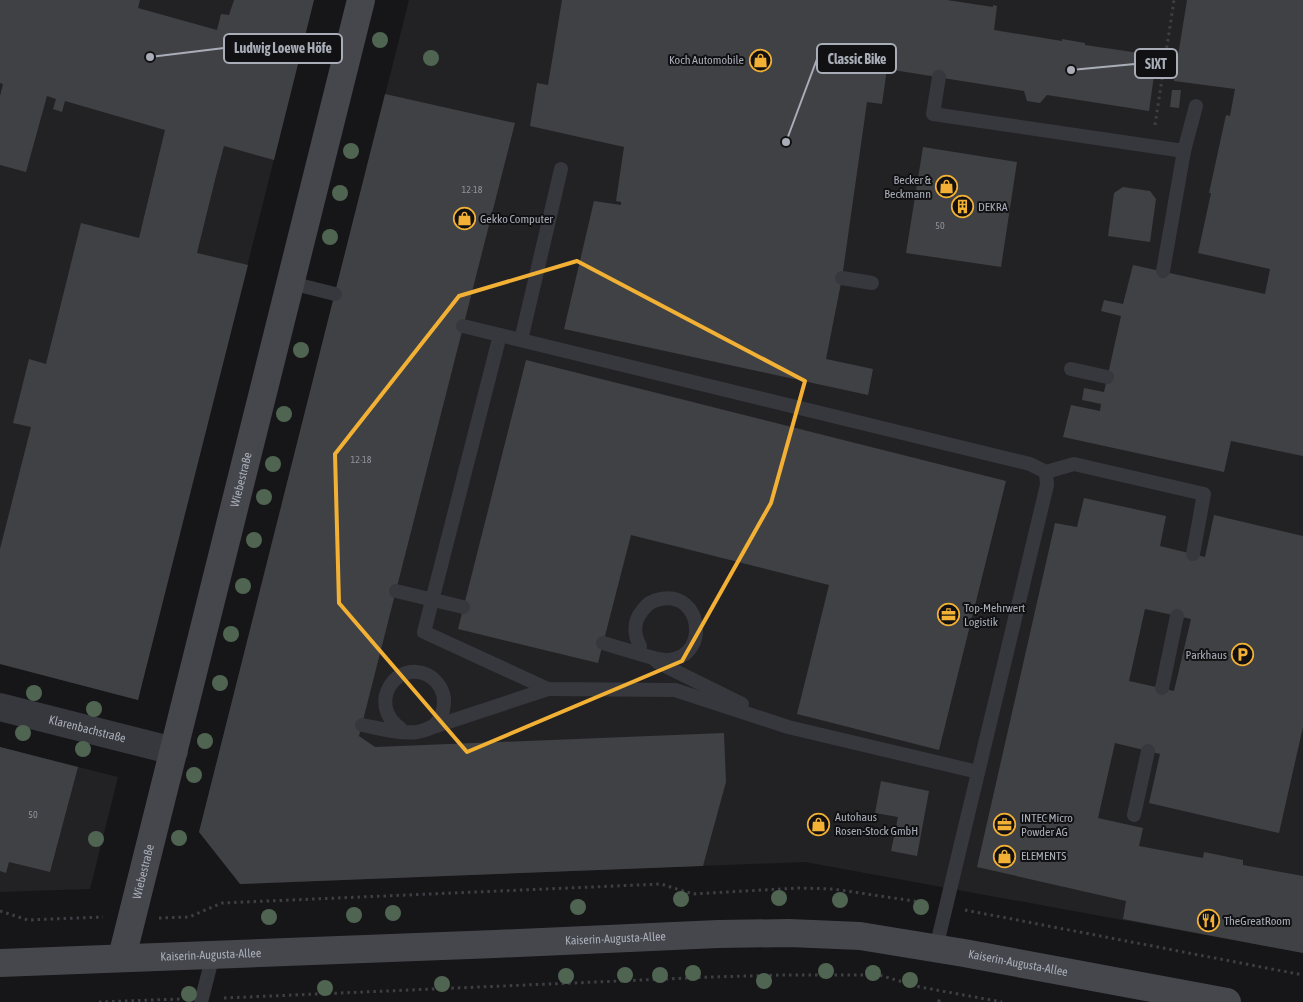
<svg xmlns="http://www.w3.org/2000/svg" width="1303" height="1002" viewBox="0 0 1303 1002" font-family="'Asap Condensed',sans-serif">
<style>
.built{fill:#222225}
.building{fill:#404145;fill-rule:evenodd}
.lines{fill:none;stroke-linecap:round;stroke-linejoin:round}
.path{stroke:#3d3f44;stroke-width:3;stroke-dasharray:2.5 4;stroke-linecap:butt}
.lane{stroke:#37383d;stroke-width:14}
.street{stroke:#37383d;stroke-width:28}
.secondary{stroke:#45474d;stroke-width:28}
.lane-bridge{stroke:#37383d;stroke-width:14}
.tree{fill:#506452}
.marked{fill:none;stroke:#f2b134;stroke-width:4;stroke-linejoin:round}
.labels{text-anchor:middle;stroke-width:4;stroke-linejoin:round;paint-order:stroke}
.number-label{font-size:10px;fill:#8e929b}
.poi-label{font-size:12px;fill:#a8adb8;stroke:#111113;text-anchor:start}
.street-label{font-size:12px;fill:#a8adb8;stroke:#111113}
.leader{fill:none;stroke:#a8adb8;stroke-width:2}
.callout-dot{fill:#a8adb8;stroke:#111113;stroke-width:2}
.callout{fill:#111113;stroke:#a8adb8;stroke-width:2}
.callout-label{font-size:14px;text-anchor:middle;font-weight:bold;fill:#a8adb8}
</style>
<rect width="100%" height="100%" fill="#161618"/>
<g class="built">
<path d="M0,0h314l-176,700 -138,-36z"/>
<path d="M409,0h894v953l-498,-91 -565,22 -41,-52z"/>
<path d="M0,747l118,30 -28,112 -90,3z"/>
</g>
<g class="building">
<path d="M0,0h140l-2,8 79,22 4,-16 8,1 5,-15h80l-40,160 -50,-14 -8,30 -19,77 51,12 -110,435 -138,-36v-115l31,-122 -18,-4 16,-64 17,5 35,-141 58,15 26,-108 -100,-29 -3,11 -9,-3 3,-10 -9,-3 -21,76 -26,-7v-69l3,-12 -3,-1z"/>
<path d="M562,0h385l46,7v-2l4,1 -3,24 68,11v-2l23,4v2l68,10 4,-1 -8,57 -102,-16 -7,8 -13,-2 -3,-10 -137,-22 -5,35 -15,-2 -25,176 -16,81 47,10 -5,26 -304,-66 30,-128 27,4v-3l-5,-1 8,-54 -94,-21 7,-43 11,2z"/>
<path d="M1187,0h116v456l-72,-15 -7,31 -161,-35 8,-32 29,6 1,-7 -19,-4 2,-12 20,4 17,-76 -20,-5 3,-11 19,4 10,-39 132,29 5,-25 -72,-16 13,-60h-2l17,-78 4,1 5,-27 -61,-8z"/>
<path d="M1172,90h9l-2,18 -9,-1z"/>
<path d="M385,94l130,29 -156,613 16,11 349,-14 2,49 -23,84 -463,18 -41,-52z"/>
<path d="M923,147l94,15 -16,105 -95,-14z"/>
<path d="M1123,187l27,4 6,8 -6,43 -42,-6 6,-43z"/>
<path d="M526,360l480,121 -67,269 -142,-36 32,-129 -198,-50 -33,128 -140,-34z"/>
<path d="M1084,498l82,18 -6,30 45,11 9,-42 89,21v191l-24,106 -130,-30 11,-49 -45,-11 -17,75 45,10 -4,18 64,12 1,-6 39,8v5l60,11v77l-180,-34 3,-18 -149,-34 78,-344 22,4zM1145,609l46,10 -17,72 -45,-10z"/>
<path d="M0,747l78,20 -28,105 -41,-10 -3,11 -6,-2z"/>
<path d="M881,781l48,10 -12,65 -26,-5 7,-34 -23,-4z"/>
</g>
<g class="lines">
<g class="path">
<path d="M1155,125l19,-125"/>
<path d="M965,910l338,65"/>
<path d="M0,911l28,9 75,-3"/>
<path d="M159,918l30,-1 33,-14 439,-19 32,10 105,-6 35,1 94,14"/>
<path d="M224,998l488,-21 69,-2h98l41,12 82,15"/>
<path d="M99,1002l82,-3"/>
<path d="M939,1002v-3"/>
</g>
<g class="lane">
<path d="M939,77l-6,37 251,37 12,-45"/>
<path d="M1163,271l21,-120"/>
<path d="M842,278l30,5"/>
<path d="M291,283l44,11"/>
<path d="M463,326l567,138 16,8 1,13 -111,463"/>
<path d="M500,335l-76,297 124,57 127,1 113,37 190,45"/>
<path d="M521,340l40,-171"/>
<path d="M1071,369l36,8"/>
<path d="M1046,472l28,-8 130,30 -11,60"/>
<path d="M653,658l6,5 83,41"/>
<path d="M1162,688l15,-72"/>
<path d="M427,729l121,-40"/>
<path d="M1134,815l14,-64"/>
<path d="M201,1002l12,-47"/>
</g>
<path class="street" id="s1" d="M0,707l174,44"/>
<g class="secondary">
<path id="s2" d="M122,957l239,-957"/>
<path id="s3" d="M0,963l495,-19 223,-10 71,-1 71,3 104,17 263,49"/>
</g>
<g class="lane-bridge">
<path d="M396,591l67,16"/>
<path d="M603,643c13,4 27,8 40,12 8,2 17,6 26,5 42,-5 32,-69 -8,-61 -8,1 -15,6 -19,12 -9,11 -8,24 -2,35"/>
<path d="M362,725c26,5 79,22 82,-22 1,-10 -5,-20 -13,-26 -34,-21 -65,27 -31,51"/>
</g>
</g>
<g class="tree">
<circle cx="380" cy="40" r="8"/>
<circle cx="431" cy="58" r="8"/>
<circle cx="351" cy="151" r="8"/>
<circle cx="340" cy="193" r="8"/>
<circle cx="330" cy="237" r="8"/>
<circle cx="301" cy="350" r="8"/>
<circle cx="284" cy="414" r="8"/>
<circle cx="273" cy="464" r="8"/>
<circle cx="264" cy="497" r="8"/>
<circle cx="254" cy="540" r="8"/>
<circle cx="243" cy="586" r="8"/>
<circle cx="231" cy="634" r="8"/>
<circle cx="220" cy="683" r="8"/>
<circle cx="34" cy="693" r="8"/>
<circle cx="94" cy="709" r="8"/>
<circle cx="23" cy="733" r="8"/>
<circle cx="205" cy="741" r="8"/>
<circle cx="83" cy="749" r="8"/>
<circle cx="194" cy="775" r="8"/>
<circle cx="179" cy="838" r="8"/>
<circle cx="96" cy="839" r="8"/>
<circle cx="779" cy="898" r="8"/>
<circle cx="681" cy="899" r="8"/>
<circle cx="840" cy="900" r="8"/>
<circle cx="578" cy="907" r="8"/>
<circle cx="921" cy="907" r="8"/>
<circle cx="393" cy="913" r="8"/>
<circle cx="354" cy="915" r="8"/>
<circle cx="269" cy="917" r="8"/>
<circle cx="826" cy="971" r="8"/>
<circle cx="693" cy="973" r="8"/>
<circle cx="873" cy="973" r="8"/>
<circle cx="625" cy="975" r="8"/>
<circle cx="660" cy="975" r="8"/>
<circle cx="566" cy="976" r="8"/>
<circle cx="910" cy="980" r="8"/>
<circle cx="764" cy="981" r="8"/>
<circle cx="442" cy="984" r="8"/>
<circle cx="325" cy="988" r="8"/>
<circle cx="189" cy="994" r="8"/>
</g>
<path class="marked" d="M577,261l228,120 -34,122 -89,158 -215,91 -128,-149 -4,-149 124,-158z"/>
<defs>
<symbol id="shop-ring" viewBox="-11 -11 22 22"><circle r="9.5" fill="#111113" stroke="#f2b134" stroke-width="1.5"/><path d="M-5-2.5h2.3a2.7 3.5 0 0 1 5.4 0H5L5.5 6h-11ZM-1.5-2.5h3a1.5 2.3 0 0 0-3 0Z" fill="#f2b134"/></symbol>
<symbol id="building-ring" viewBox="-11 -11 22 22"><circle r="9.5" fill="#111113" stroke="#f2b134" stroke-width="1.5"/><path d="M-4-6H4V6H1V3H-1V6H-4ZM-2.5-4.3h1.7v1.8h-1.7ZM.8-4.3h1.7v1.8H.8ZM-2.5-1h1.7V.8h-1.7ZM.8-1h1.7V.8H.8Z" fill="#f2b134"/></symbol>
<symbol id="office-ring" viewBox="-11 -11 22 22"><circle r="9.5" fill="#111113" stroke="#f2b134" stroke-width="1.5"/><path d="M-6-3h4V-5.5h4V-3h4V5H-6ZM-1-4.5V-3h2v-1.5ZM-6 0V1H6V0Z" fill="#f2b134"/></symbol>
<symbol id="parking-ring" viewBox="-11 -11 22 22"><circle r="9.5" fill="#111113" stroke="#f2b134" stroke-width="1.5"/><path d="M-3.5-5.5H1a3.5 3.5 0 0 1 0 7H-1V5.5H-3.5ZM-1-3.4V-.6H.8a1.4 1.4 0 0 0 0-2.8Z" fill="#f2b134"/></symbol>
<symbol id="restaurant-ring" viewBox="-11 -11 22 22"><circle r="9.5" fill="#111113" stroke="#f2b134" stroke-width="1.5"/><path d="M-5-6h1v4h1v-4h1v4h1v-4h1v5L-1.5 .5V6h-2V.5L-5-1ZM5-6V6H3V1.5H1.5Q1.5-4 5-6Z" fill="#f2b134"/></symbol>
</defs>
<g fill-rule="evenodd">
<use href="#shop-ring" x="748" y="48" width="25" height="25"/>
<use href="#shop-ring" x="934" y="174" width="25" height="25"/>
<use href="#building-ring" x="950" y="194" width="25" height="25"/>
<use href="#shop-ring" x="452" y="206" width="25" height="25"/>
<use href="#office-ring" x="936" y="602" width="25" height="25"/>
<use href="#parking-ring" x="1230" y="642" width="25" height="25"/>
<use href="#shop-ring" x="806" y="812" width="25" height="25"/>
<use href="#office-ring" x="992" y="812" width="25" height="25"/>
<use href="#shop-ring" x="992" y="844" width="25" height="25"/>
<use href="#restaurant-ring" x="1196" y="908" width="25" height="25"/>
</g>
<g class="labels">
<g class="number-label">
<text x="472" y="193">12-18</text>
<text x="940" y="229">50</text>
<text x="361" y="463">12-18</text>
<text x="33" y="818">50</text>
</g>
<g class="poi-label">
<text x="744" y="64" text-anchor="end">Koch Automobile</text>
<text x="931" y="184" text-anchor="end">Becker &amp;<tspan x="931" dy="14">Beckmann</tspan></text>
<text x="978" y="211">DEKRA</text>
<text x="480" y="223">Gekko Computer</text>
<text x="964" y="612">Top-Mehrwert<tspan x="964" dy="14">Logistik</tspan></text>
<text x="1227" y="659" text-anchor="end">Parkhaus</text>
<text x="835" y="821">Autohaus<tspan x="835" dy="14">Rosen-Stock GmbH</tspan></text>
<text x="1021" y="822">INTEC Micro<tspan x="1021" dy="14">Powder AG</tspan></text>
<text x="1021" y="860">ELEMENTS</text>
<text x="1224" y="925">TheGreatRoom</text>
</g>
<g class="street-label">
<text dy="4" stroke="none"><textPath href="#s2" startOffset="492">Wiebestraße</textPath></text>
<text dy="4" stroke="none"><textPath href="#s1" startOffset="90">Klarenbachstraße</textPath></text>
<text dy="4" stroke="none"><textPath href="#s2" startOffset="88">Wiebestraße</textPath></text>
<text dy="4" stroke="none"><textPath href="#s3" startOffset="616">Kaiserin-Augusta-Allee</textPath></text>
<text dy="4" stroke="none"><textPath href="#s3" startOffset="211">Kaiserin-Augusta-Allee</textPath></text>
<text dy="4" stroke="none"><textPath href="#s3" startOffset="1021">Kaiserin-Augusta-Allee</textPath></text>
</g>
</g>
<path class="leader" d="M150 57L224 48M786 142L817 59M1071 70L1135 64"/>
<g class="callout-dot">
<circle cx="150" cy="57" r="5"/>
<circle cx="786" cy="142" r="5"/>
<circle cx="1071" cy="70" r="5"/>
</g>
<g class="callout">
<rect x="224" y="34" width="118" height="29" rx="5"/>
<rect x="817" y="44" width="79" height="29" rx="5"/>
<rect x="1135" y="49" width="42" height="29" rx="5"/>
</g>
<g class="callout-label">
<text x="283" y="53">Ludwig Loewe Höfe</text>
<text x="857" y="64">Classic Bike</text>
<text x="1156" y="69">SIXT</text>
</g>
</svg>
